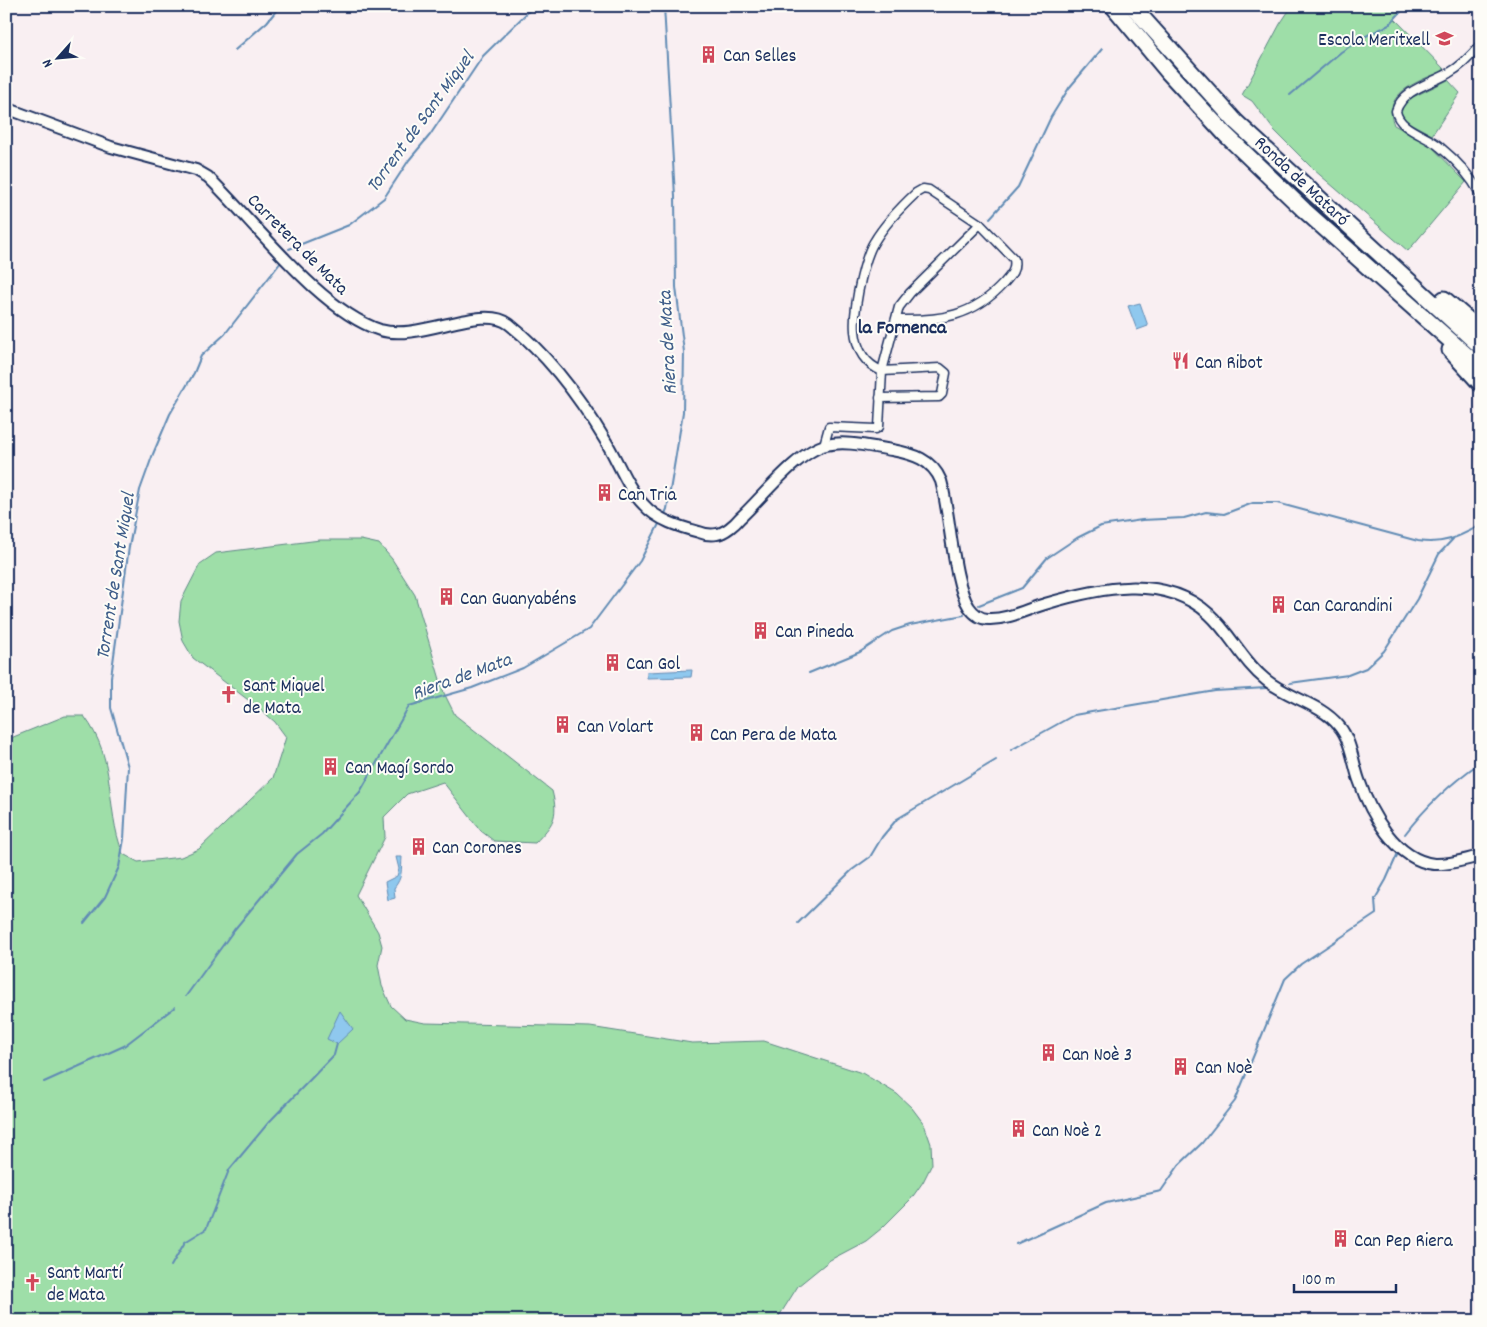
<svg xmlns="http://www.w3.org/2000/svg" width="1487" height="1327" viewBox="0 0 1487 1327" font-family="Dekko,sans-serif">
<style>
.green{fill:#9edea8;stroke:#5c8683}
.water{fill:#8fc8ee;stroke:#618bb4}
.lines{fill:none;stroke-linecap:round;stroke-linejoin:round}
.stream{stroke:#618bb4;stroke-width:2}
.minor-casing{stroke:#1b2f5e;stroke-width:11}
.tertiary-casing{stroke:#1b2f5e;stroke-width:14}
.motorway-casing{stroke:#1b2f5e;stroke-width:19}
.minor{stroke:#fdfcf7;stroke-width:8}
.tertiary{stroke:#fdfcf7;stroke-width:10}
.motorway{stroke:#fdfcf7;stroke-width:15}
.labels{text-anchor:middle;stroke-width:4;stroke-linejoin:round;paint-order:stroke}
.poi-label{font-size:19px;fill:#1b2f5e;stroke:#fdfcf7;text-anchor:start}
.street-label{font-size:19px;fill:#1b2f5e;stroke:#fdfcf7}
.water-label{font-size:20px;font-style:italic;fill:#3e5d89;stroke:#fdfcf7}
.neighbourhood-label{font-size:20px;font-weight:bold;fill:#1b2f5e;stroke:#fdfcf7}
</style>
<rect width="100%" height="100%" fill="#f9eff2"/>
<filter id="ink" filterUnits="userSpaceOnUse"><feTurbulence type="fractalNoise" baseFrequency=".02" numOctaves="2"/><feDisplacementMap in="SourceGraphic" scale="10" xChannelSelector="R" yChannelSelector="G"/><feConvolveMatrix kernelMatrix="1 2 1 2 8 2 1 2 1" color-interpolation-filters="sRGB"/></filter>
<g filter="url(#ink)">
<g class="green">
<path d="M1292,6h114l-11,13 50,51c-23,10 -65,22 -51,55l35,19 37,38 -58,69 -95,-82 -40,-40 -21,-28 -10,-6 38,-71z"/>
<path d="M1448,80l12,13 -28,42 -29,-16 -3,-7 2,-8 7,-5z"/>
<path d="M320,540h41l18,4 13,15 23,36 29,98 11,22 97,76c7,27 1,33 -17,52l-41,-2 -13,-10 -38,-49 -36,12 -23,23 1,20 -29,58 22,37 4,14 -4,19 4,21 9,20 14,13 20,4 165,4 102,16 72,-2 98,32 35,21 15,14 12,16 7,20 1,20 -9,18 -12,17 -29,29 -16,13 -36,19 -32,26 -22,35h-770v-581l59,-24h19c34,45 20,88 39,138l15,8 43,-5 18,-8 74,-71 13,-41 -11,-15 -15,-13 -67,-51 -10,-17 -4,-20 2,-20 19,-37 16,-11z"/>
</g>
<g class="water">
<path d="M1140,303l8,23 -11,4 -9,-24z"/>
<path d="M692,670l-1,7 -44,1v-6z"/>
<path d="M396,857h6c-1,13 1,20 -8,31l1,10 -7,2 -3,-18 12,-6 2,-7z"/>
<path d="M340,1011l13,18 -16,15 -10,-5z"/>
</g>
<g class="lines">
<g class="stream">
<path d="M235,50l32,-28 13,-16"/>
<path d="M1290,95l51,-43 25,-16 23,-11 17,-19"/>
<path d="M990,218l28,-31 33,-70 18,-29 33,-39"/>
<path d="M289,249l60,-24 35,-27 25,-38 21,-25 53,-79 51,-50"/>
<path d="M664,516l3,-7 16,-97 1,-60 -8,-65 -1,-91 -11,-190"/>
<path d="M979,605l43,-17 25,-30 30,-20 24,-12 41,-6 42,-2 22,-6 18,2 29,-11h24l141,38c26,4 40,-4 63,-16"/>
<path d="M809,673l51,-21 32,-21 18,-6 54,-10"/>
<path d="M1290,683l58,-8 18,-7 18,-17 33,-52 22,-45 14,-15"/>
<path d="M1011,750l63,-35 141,-24 51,-3"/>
<path d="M1405,834c22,-29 46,-51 76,-72"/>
<path d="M84,923l21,-26 14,-30 5,-28 4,-72 -17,-59v-31l18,-130 11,-57 13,-36 17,-40 24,-41 7,-17 24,-22 56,-72"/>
<path d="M798,923l54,-53 18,-13 12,-20 15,-18 99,-59"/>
<path d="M186,996l48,-66 63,-76 25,-20 38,-42 49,-86 63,-18 51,-20 66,-39 51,-68 20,-39"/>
<path d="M44,1082l80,-36 51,-39"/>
<path d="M1016,1244l90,-41 55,-12 18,-26 23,-22 33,-42 50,-122 16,-15 75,-50 -1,-15 11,-19 12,-27"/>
<path d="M171,1266l14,-24 21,-13 23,-59 40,-48 65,-67 3,-11"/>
</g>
<defs>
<g id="minor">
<path d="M1481,44c-9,11 -19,22 -32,29 -18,11 -46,16 -53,38 3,19 31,24 44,36 16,13 31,30 41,48"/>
<path d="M880,398l59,-1 3,-3 4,-21 -6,-5 -58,3c-37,-15 -28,-61 -21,-92 3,-12 6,-26 13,-37 10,-17 27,-35 42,-49l7,-4 6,1 51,34 34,35c2,11 -3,16 -10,24 -31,34 -64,38 -107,37"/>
<path d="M824,445l5,-18 47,2 3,-2 3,-56 17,-64 11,-14 70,-69"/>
</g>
<path id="tertiary" d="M6,108l105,39 85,23 12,7c46,44 111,133 172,153 40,12 102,-27 129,-6 39,31 71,74 96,116 13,21 22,48 39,65 13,15 36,22 55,27 5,2 13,3 18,2 8,-1 18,-10 23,-16 22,-20 58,-67 86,-73 21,-5 45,2 66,5 21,4 40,9 49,31 9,31 12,102 28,126 5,7 11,12 19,12 19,1 39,-10 57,-15 53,-16 119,-31 164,10 22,20 34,48 57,66 22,18 54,23 73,46 12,14 14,37 20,54 11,33 37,80 75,84 16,1 32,-5 47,-8"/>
<g id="motorway">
<path d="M1113,6l55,66 58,63 78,75 177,158"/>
<path d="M1132,6l104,116 245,225"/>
<path d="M1444,299l37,32"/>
<path d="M1450,350l31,34"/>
</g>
</defs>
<use href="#minor" class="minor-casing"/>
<use href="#tertiary" class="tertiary-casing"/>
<use href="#motorway" class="motorway-casing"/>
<use href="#minor" class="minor"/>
<use href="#tertiary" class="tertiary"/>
<use href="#motorway" class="motorway"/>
</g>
</g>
<defs>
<symbol id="school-bare" viewBox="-9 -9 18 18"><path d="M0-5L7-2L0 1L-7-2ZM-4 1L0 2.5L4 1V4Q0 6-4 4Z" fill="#d1495b" stroke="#fdfcf7" stroke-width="2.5" paint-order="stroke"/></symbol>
<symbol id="building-bare" viewBox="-9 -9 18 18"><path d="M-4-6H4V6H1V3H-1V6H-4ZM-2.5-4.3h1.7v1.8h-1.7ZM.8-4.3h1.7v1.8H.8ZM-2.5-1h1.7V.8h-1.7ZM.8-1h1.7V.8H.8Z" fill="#d1495b" stroke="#fdfcf7" stroke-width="2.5" paint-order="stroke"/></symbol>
<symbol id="restaurant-bare" viewBox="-9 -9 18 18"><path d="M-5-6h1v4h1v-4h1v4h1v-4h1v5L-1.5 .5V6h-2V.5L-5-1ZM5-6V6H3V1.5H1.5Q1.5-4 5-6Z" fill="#d1495b" stroke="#fdfcf7" stroke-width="2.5" paint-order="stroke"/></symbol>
<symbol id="church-bare" viewBox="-9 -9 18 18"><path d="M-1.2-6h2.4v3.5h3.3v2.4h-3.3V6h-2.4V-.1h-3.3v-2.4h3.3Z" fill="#d1495b" stroke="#fdfcf7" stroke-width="2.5" paint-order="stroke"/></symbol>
</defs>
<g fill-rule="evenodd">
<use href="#school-bare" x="1432" y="26" width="25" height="25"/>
<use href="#building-bare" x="696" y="42" width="25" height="25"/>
<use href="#restaurant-bare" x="1168" y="348" width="25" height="25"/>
<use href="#building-bare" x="592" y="480" width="25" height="25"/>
<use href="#building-bare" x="434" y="584" width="25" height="25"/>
<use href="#building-bare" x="1266" y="592" width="25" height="25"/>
<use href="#building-bare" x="748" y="618" width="25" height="25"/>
<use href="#building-bare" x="600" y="650" width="25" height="25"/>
<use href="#church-bare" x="216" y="682" width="25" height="25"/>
<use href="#building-bare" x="550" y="712" width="25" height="25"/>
<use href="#building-bare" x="684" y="720" width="25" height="25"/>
<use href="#building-bare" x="318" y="754" width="25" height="25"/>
<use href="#building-bare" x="406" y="834" width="25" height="25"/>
<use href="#building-bare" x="1036" y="1040" width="25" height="25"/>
<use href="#building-bare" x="1168" y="1054" width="25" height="25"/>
<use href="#building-bare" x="1006" y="1116" width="25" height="25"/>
<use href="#building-bare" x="1328" y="1226" width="25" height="25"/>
<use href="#church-bare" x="20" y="1270" width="25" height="25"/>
</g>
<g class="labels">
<g class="poi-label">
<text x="1430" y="45" text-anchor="end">Escola Meritxell</text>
<text x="723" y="61">Can Selles</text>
<text x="1195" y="368">Can Ribot</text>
<text x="618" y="500">Can Tria</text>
<text x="460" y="604">Can Guanyabéns</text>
<text x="1293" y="611">Can Carandini</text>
<text x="775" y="637">Can Pineda</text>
<text x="626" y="669">Can Gol</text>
<text x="243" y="691">Sant Miquel<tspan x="243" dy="22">de Mata</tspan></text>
<text x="577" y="732">Can Volart</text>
<text x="710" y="740">Can Pera de Mata</text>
<text x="345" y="773">Can Magí Sordo</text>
<text x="432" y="853">Can Corones</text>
<text x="1062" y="1060">Can Noè 3</text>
<text x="1195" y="1073">Can Noè</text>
<text x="1032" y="1136">Can Noè 2</text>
<text x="1354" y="1246">Can Pep Riera</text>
<text x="47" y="1278">Sant Martí<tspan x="47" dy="22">de Mata</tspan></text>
</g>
<g class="street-label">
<text transform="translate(1303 180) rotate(43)" y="7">Ronda de Mataró</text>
<text transform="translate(299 243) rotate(45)" y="7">Carretera de Mata</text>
</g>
<g class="water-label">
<text transform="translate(419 121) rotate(-54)" y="7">Torrent de Sant Miquel</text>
<text transform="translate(666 343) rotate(-93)" y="7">Riera de Mata</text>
<text transform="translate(114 576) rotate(-81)" y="7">Torrent de Sant Miquel</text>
<text transform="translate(461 675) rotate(-20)" y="7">Riera de Mata</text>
</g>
<g class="neighbourhood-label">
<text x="902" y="333">la Fornenca</text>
</g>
</g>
<rect width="1487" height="1327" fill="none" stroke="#fdfcf7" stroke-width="25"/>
<rect x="12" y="12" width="1462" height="1302" fill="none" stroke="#1b2f5e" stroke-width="2" filter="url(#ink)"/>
<g transform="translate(58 58) rotate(243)" stroke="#fdfcf7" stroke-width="4" paint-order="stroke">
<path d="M0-4L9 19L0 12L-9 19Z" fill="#1b2f5e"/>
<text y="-8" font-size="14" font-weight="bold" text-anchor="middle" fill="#1b2f5e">N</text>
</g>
<path d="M1294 1284v8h102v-8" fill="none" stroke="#1b2f5e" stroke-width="2.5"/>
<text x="1302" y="1284" font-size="15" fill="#1b2f5e" stroke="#fdfcf7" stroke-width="4" paint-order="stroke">100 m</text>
</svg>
